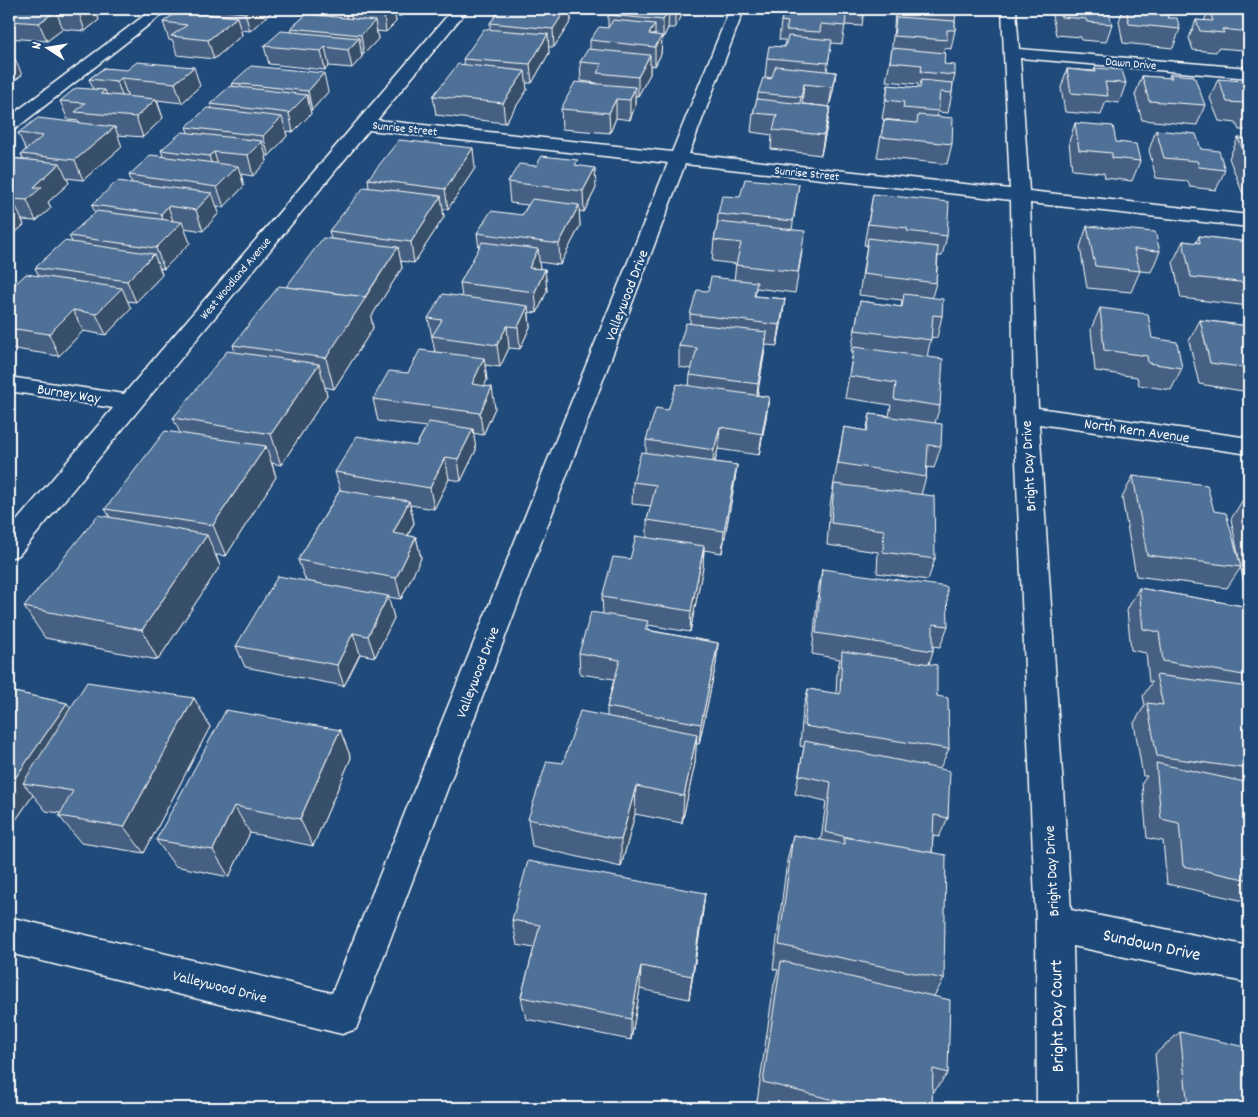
<svg xmlns="http://www.w3.org/2000/svg" width="1258" height="1117" viewBox="0 0 1258 1117" font-family="Dekko,sans-serif">
<style>
.lines{fill:none;stroke-linecap:round;stroke-linejoin:round}
.minor-casing{stroke:#fff;stroke-width:3}
.minor{fill:#1f4a7a;fill-rule:evenodd}
.wall{fill:#456182;stroke:#fff}
.shaded-wall{fill:#384f6a;stroke:#fff}
.building{fill:#507197;stroke:#fff}
.labels{text-anchor:middle;stroke-width:4.5;stroke-linejoin:round;paint-order:stroke}
.far-street-label{font-size:12px;fill:#fff;stroke:#1f4a7a}
.street-label{font-size:15px;fill:#fff;stroke:#1f4a7a}
.near-street-label{font-size:18px;fill:#fff;stroke:#1f4a7a}
</style>
<rect width="100%" height="100%" fill="#1f4a7a"/>
<filter id="ink" filterUnits="userSpaceOnUse"><feTurbulence type="fractalNoise" baseFrequency=".02" numOctaves="2"/><feDisplacementMap in="SourceGraphic" scale="10" xChannelSelector="R" yChannelSelector="G"/><feConvolveMatrix kernelMatrix="1 2 1 2 8 2 1 2 1" color-interpolation-filters="sRGB"/></filter>
<g filter="url(#ink)">
<g class="lines">
<defs>
<g id="minor">
<path d="M153,9h16l-154,120 -6,1v-13z"/>
<path d="M453,9h15l-91,111 295,32 58,-143h14l-55,145 321,35 -8,-180h14l3,40 230,19v10l-229,-20 9,133 220,24v12l-219,-24 8,205 211,30v16l-210,-30 32,486 178,36v37l-176,-37 4,162h-40l-1,-184 -22,-510 -3,-214 -326,-36 -329,865 -14,5 -333,-81v-36l323,76 336,-830 -299,-33 -350,425 -10,3v-28l104,-122 -104,-17v-14l115,17z"/>
</g>
</defs>
<use href="#minor" class="minor-casing"/>
<use href="#minor" class="minor"/>
</g>
<g class="wall">
<path d="M10,9h85l4,11 -14,11 -22,-2 -16,12 -38,-3v-26l2,-1z"/>
<path d="M200,9h75l-25,22 -9,-1 1,5 -28,24 -37,-4 -4,-14 -4,-1 -6,-18 38,-9z"/>
<path d="M306,9h99l1,1 -5,6h-6l1,6 -10,10 -9,-1 1,8 -14,15h-2v3l-10,11 -23,-2 -4,4 -56,-6 -5,-18 28,-14 -1,-4 14,-12 -1,-6z"/>
<path d="M501,9h77l-4,6h-3v6l-17,26h-6l1,6 -17,30h-6l1,7 -22,33 -69,-8 -3,-19 31,-31 -1,-6 27,-29v-7z"/>
<path d="M611,9h74l-1,1h-3v7l-6,11h-7l-5,10h-1l-1,16 -6,12 -5,-1v9l-12,22h-3v10l-5,14 -14,-2 -6,15 -48,-4 -1,-20 36,-25v-1l-16,-2 -1,-19 10,-13v-9l18,-12v-13z"/>
<path d="M786,9h78l-2,17 -17,-1 -3,19 -11,-1 -4,28 9,1 -3,19 -4,16 -27,-3 28,3 -3,19 -6,29 -50,-6 1,-14 -21,-3 2,-19 4,-14 1,-6 14,-15 -7,-1 2,-19 17,-11 1,-7h-6l2,-19z"/>
<path d="M895,9h61v4l-1,8v9l-4,19 -6,-1 -1,4v12l11,11 -2,8 -1,10 -4,20 -10,-1 -1,5 15,27 -5,20 -70,-7 7,-37 16,1 -18,-2 6,-34 30,3v-4l-32,-3 5,-26 3,-28z"/>
<path d="M1054,9h47l1,3 10,12 -6,18 -25,-2v-3l-25,-2 -4,-20z"/>
<path d="M1123,9h43l2,9 12,11 -7,19 -50,-5 -4,-22z"/>
<path d="M1209,9l40,19v8l-6,14 -25,-2 -2,4 -23,-2 -4,-12 7,-18 8,1z"/>
<path d="M1244,9h5v2h-4z"/>
<path d="M104,68l96,18 -18,17 -25,-3 6,18 -20,19 -26,-2 5,12 -39,33 -16,-2 2,5 -21,19 3,6 -15,13 -14,-1 2,5 -15,13v-80l14,1 -2,-5 5,-4 -8,-17 62,-10 -1,-2 -11,-1 -8,-19 33,-12 -4,-10z"/>
<path d="M1095,68l31,15 -7,20 -13,-2 -5,14 -36,-3 -4,-24 6,-19 27,2z"/>
<path d="M1170,74l35,31 -8,20 -55,-5 -7,-25 7,-19 27,2z"/>
<path d="M1218,79l31,6v45h-10l-3,-7 -17,-2 -9,-23z"/>
<path d="M232,83l96,9 -16,18h-2l1,4 -18,18 -7,-1 1,5 -18,20h-3l1,5 -14,15 -12,-2 3,12 -20,21 -8,-1 3,7 -16,18 -19,-3 6,15 -26,26 -4,-1 2,7 -26,27 -9,-1 4,8 -25,26 -23,-4 -24,25 -50,-8v-58l30,-14 -4,-8 37,-26 -3,-6 26,-23 -3,-8 40,-22 -3,-8 34,-19 -2,-6 27,-18 -2,-5 26,-18 -2,-5 23,-18z"/>
<path d="M1075,123l41,19 24,19 -8,20 -27,-3 -1,-5 -32,-3 -3,-28z"/>
<path d="M1156,130l45,19 24,21 -9,20 -26,-3 -2,-6 -32,-3 -7,-28z"/>
<path d="M1238,138l11,1v55h-6l-14,-36z"/>
<path d="M536,166h42l18,22 -12,24 -5,-1 1,15 -20,39 -21,-3 1,7h5l2,22 -10,22 -8,-1 1,15 -10,22 -11,-1 -9,19 -15,-2 2,15 -3,6 11,22 -12,27 -10,-2 3,17 -15,31 -12,-2 -15,30 -24,-4 4,18 -6,13 8,1 5,21 -20,41 -13,-2 6,21 -19,39 -15,-3 -16,32 -99,-19 -9,-21 70,-65 -8,-21 42,-70 -5,-18 81,-26 10,-19 -48,-6 -5,-22 62,-47 -7,-34 34,-21 -2,-14 19,-34 -2,-16 45,-18 6,-10 -18,-2 -2,-21z"/>
<path d="M475,168l-27,41h-5l1,8 -30,46 -13,-2 1,7 -31,49 2,11 -39,61 -9,-2 2,8 -46,70 -9,-2 4,14 -50,79 -10,-1 4,11 -62,94 -113,-22 -21,-31 86,-90 -5,-8 75,-76 -7,-15 62,-66 -2,-7 98,-106 -2,-8 40,-43 -1,-9z"/>
<path d="M799,184l-7,46 10,22 -7,41 -39,-5 -1,8 30,3 -8,47 -11,-1 -9,50 12,2 -3,21 -7,37 -41,-6 -3,13 22,3 -3,21 -12,67 -18,-3 -1,17 -13,65 -42,-7v5l70,13 -2,21 -17,80h-3l-1,19 -13,60 -47,-9 -14,53 -89,-21 -4,-27 35,-56 44,-47v-9l7,-28 -34,-5 -1,-21 24,-39 -1,-17 45,-59v-18l4,-14 -19,-2 1,-22 13,-29v-13l22,-30 21,-24 1,-11 2,-6 -13,-2v-21l11,-22v-10l18,-23 26,-11 2,-16 -24,-3 2,-21 3,-14 1,-12 22,-17z"/>
<path d="M873,194l74,42 -5,20h-4l-2,27 -4,14 10,19 -5,22 -6,-1 -4,20 13,49 -5,17 6,23 -7,22 -7,-1 -1,10 -5,18 14,64 -7,21 -51,-7 1,-21 -51,-7 3,-40 14,-78 22,4 4,-17 19,2 2,-11 -46,-7 8,-46 -2,-1 9,-50 41,6 1,-7 -43,-5 8,-50h-3z"/>
<path d="M1087,226l73,25 -9,21 -11,-1 -9,21 -44,-4 -7,-41z"/>
<path d="M1199,236l50,6v64l-68,-8 -8,-36 10,-21 13,2z"/>
<path d="M1100,308l52,30 30,30 -11,22 -32,-5 -2,-8 -42,-6 -4,-42z"/>
<path d="M1200,320l49,6v75l-3,-1 -3,-9 -44,-7 -10,-43z"/>
<path d="M1133,476l81,35 27,56 -14,21 -91,-12 -14,-78z"/>
<path d="M1244,498h5v87l-5,-1 -13,-65z"/>
<path d="M822,569l126,57 -8,21 -7,-1v5l-4,13 8,32 12,53 -9,19 8,50 -9,19 -6,-1 -1,17 12,126 -10,17 14,77 -15,20 -1,-1v16h-151l-24,-6 17,-118 4,-14 -5,-1 14,-108 6,-26 28,5 5,-39 -31,-7 9,-47 -4,-1 3,-37 5,-20 28,5 1,-22 3,-13 -28,-5 6,-63z"/>
<path d="M1139,588l110,19v79l-1,1h1v215l-82,-18 -4,-43 -16,-3 -5,-55 5,-7h-4l-9,-53 11,-18 -2,-9 9,-14h-3l-3,-29 -15,-3 -4,-40z"/>
<path d="M9,691l58,12 3,5 124,-10 16,29 -66,126 -63,-10 -22,-27 1,-3 -14,-2 -13,-16 -24,35z"/>
<path d="M340,730l11,28 -38,88 -63,-13 -21,44 -54,-11 -19,-26z"/>
<path d="M705,893l-3,25 -13,81 -49,-10 -9,51 -105,-21 -5,-22 13,-49 -17,-3 -5,-25z"/>
<path d="M1180,1032l69,76h-89l-5,-54z"/>
</g>
<g class="shaded-wall">
<path d="M84,9h11l4,11 -14,11 -6,-18z"/>
<path d="M250,9h25l-25,22 -5,-18z"/>
<path d="M388,9h6l2,13 -10,10 -2,-18z"/>
<path d="M399,9h6l1,1 -5,6z"/>
<path d="M566,9h4l1,12 -17,26 -1,-18z"/>
<path d="M574,9h4l-4,6z"/>
<path d="M676,9h5v8l-6,11v-18z"/>
<path d="M669,10l-1,18 -5,10v-18z"/>
<path d="M56,11l7,18 -16,12 -8,-18z"/>
<path d="M350,11l4,18 -4,4 -4,-19z"/>
<path d="M237,17l5,18 -28,24 -6,-19z"/>
<path d="M375,21l3,18 -14,15 -3,-19z"/>
<path d="M655,24v19l-6,-9z"/>
<path d="M548,34l1,19 -17,30 -2,-19z"/>
<path d="M662,36l-1,18 -6,12v-19z"/>
<path d="M359,38l3,19 -10,11 -4,-18z"/>
<path d="M9,45l13,30 -13,10z"/>
<path d="M325,47l4,19 -4,4 -4,-19z"/>
<path d="M650,55v19l-12,22v-19z"/>
<path d="M194,67l6,19 -18,17 -7,-20z"/>
<path d="M525,71l2,19 -22,33 -2,-20z"/>
<path d="M836,72l-3,19 -4,16 3,-20z"/>
<path d="M324,73l4,19 -16,18 -4,-19z"/>
<path d="M121,78l7,19 -4,4 -7,-19z"/>
<path d="M804,84l-2,20 -4,12 3,-19z"/>
<path d="M635,87v19l-5,14v-20z"/>
<path d="M105,90l7,20 -11,-16z"/>
<path d="M307,95l4,19 -18,18 -4,-19z"/>
<path d="M156,99l7,19 -20,19 -7,-20z"/>
<path d="M616,99v19l-6,15 -1,-20z"/>
<path d="M830,107l-3,19 -6,29 3,-20z"/>
<path d="M282,117l5,19 -18,20 -6,-20z"/>
<path d="M115,127l7,20 -39,33 -8,-20z"/>
<path d="M262,141l5,20 -14,15 -5,-21z"/>
<path d="M473,148l2,20 -27,41 -3,-20z"/>
<path d="M214,152l6,20 -4,4 -7,-20z"/>
<path d="M60,163l9,20 -21,19 3,6 -15,13 -9,-21 7,-13z"/>
<path d="M238,166l6,20 -20,21 -7,-20z"/>
<path d="M595,168l1,20 -12,24 -1,-21z"/>
<path d="M212,193l7,20 -16,18 -7,-21z"/>
<path d="M441,196l3,21 -30,46 -3,-21z"/>
<path d="M15,204l9,21 -15,13v-29z"/>
<path d="M579,205l1,21 -20,39 -1,-21z"/>
<path d="M168,206l7,21 -7,8 -7,-21z"/>
<path d="M182,222l8,21 -26,26 -8,-21z"/>
<path d="M398,247l4,21 -31,49 2,11 -39,61 -8,-31z"/>
<path d="M538,249l2,21 -11,-2z"/>
<path d="M154,254l8,21 -26,27 -9,-21z"/>
<path d="M545,269l2,22 -10,22 -2,-21z"/>
<path d="M122,288l9,21 -25,26 -10,-21z"/>
<path d="M785,299l-3,22 -5,25 3,-21z"/>
<path d="M528,306l2,21 -10,22 -2,-22z"/>
<path d="M73,310l10,21 -24,25 -10,-22z"/>
<path d="M507,326l2,22 -9,19 -3,-22z"/>
<path d="M767,332l-3,22 -8,51 2,-21z"/>
<path d="M484,358l3,22 -12,26 -3,-22z"/>
<path d="M319,364l8,31 -46,70 -10,-31z"/>
<path d="M492,387l3,21 -12,27 -3,-22z"/>
<path d="M769,397l-3,21 -7,37 3,-21z"/>
<path d="M720,427l-2,22 -6,22 2,-21z"/>
<path d="M473,429l3,21 -15,31 -3,-22z"/>
<path d="M266,446l10,31 -50,79 -13,-31z"/>
<path d="M445,457l4,22 -15,30 -4,-21z"/>
<path d="M737,465l-3,21 -12,67 2,-22z"/>
<path d="M409,501l5,22 -16,32 -5,-22z"/>
<path d="M207,535l13,31 -62,94 -16,-30z"/>
<path d="M416,537l5,21 -20,41 -5,-21z"/>
<path d="M704,546l-1,21 -13,65 1,-21z"/>
<path d="M388,596l6,22 -19,39 -7,-21z"/>
<path d="M353,633l7,21 -16,32 -7,-21z"/>
<path d="M718,643l-2,21 -17,80 2,-20z"/>
<path d="M194,698l16,29 -66,126 -20,-26z"/>
<path d="M67,703l14,20 -58,60 10,12 -24,35v-43z"/>
<path d="M340,730l11,28 -38,88 -13,-27z"/>
<path d="M697,734l-2,29 -13,60 2,-27z"/>
<path d="M636,786l-1,28 -14,53v-27z"/>
<path d="M234,806l16,27 -21,44 -16,-27z"/>
<path d="M705,893l-3,25 -13,81 3,-23z"/>
<path d="M641,966l-1,23 -9,51v-21z"/>
</g>
<g class="building">
<path d="M14,9h70l-5,4 -23,-2 -17,12 -30,-2v-9z"/>
<path d="M207,9h43l-5,4z"/>
<path d="M306,9h82l-4,5 -34,-3 -4,3 -42,-4z"/>
<path d="M501,9h65l-13,20 -63,-6z"/>
<path d="M611,9h65l-1,1h-6l-6,10 -55,-5z"/>
<path d="M899,9h57v4z"/>
<path d="M1059,9h42l1,3 7,1 3,11 -25,-2 -1,-3 -25,-2z"/>
<path d="M1126,9h40l2,9h9l3,11 -51,-5z"/>
<path d="M1209,9l34,3 6,16v4l-27,-3 2,4 -24,-2 -4,-11 17,1z"/>
<path d="M784,10l62,5 -1,11 -24,-2 -1,8 -34,-2 2,-8 -7,-1z"/>
<path d="M178,11l59,6 -29,23 -37,-4 16,-11 -24,-3z"/>
<path d="M307,14l68,7 -14,14 -70,-7z"/>
<path d="M896,17l59,4v9h-8v10l-53,-4z"/>
<path d="M613,20l42,4 -6,10 13,2 -7,11 -65,-7 9,-13 9,1z"/>
<path d="M484,29l64,5 -18,30 -67,-5z"/>
<path d="M281,31l78,7 -11,12 -23,-3 -4,4 -57,-5z"/>
<path d="M788,36l44,4 -4,23 -61,-5 2,-12 16,1z"/>
<path d="M892,48l53,5 -1,11 11,1v10l-34,-3 1,-7 -32,-3z"/>
<path d="M588,49l62,6 -12,22 -41,-4 5,-9 -22,-2z"/>
<path d="M9,56l5,1 -5,3z"/>
<path d="M137,62l57,5 -19,16 -54,-5 -4,4 -28,-3 15,-11 23,2z"/>
<path d="M458,64l67,7 -22,32 -70,-7z"/>
<path d="M251,66l73,7 -16,18 -76,-8z"/>
<path d="M776,66l60,6 -4,15 -28,-3 -3,13 -43,-4 5,-15 8,1z"/>
<path d="M1095,68l27,2 4,13 -21,-1 3,14 -37,-3 -4,-24 29,3z"/>
<path d="M1170,74l24,2 11,29 -56,-4 -7,-25 30,2z"/>
<path d="M1218,79l25,2 2,4h4v25h-1l-3,-7 -18,-1z"/>
<path d="M921,80l32,3 -1,10 -12,-1 -2,19 -35,-3 1,-6 -18,-2 2,-15 32,3z"/>
<path d="M575,82l60,5 -5,13 -14,-1 -7,14 -48,-4z"/>
<path d="M230,86l77,9 -18,18 -79,-9z"/>
<path d="M76,88l29,2 -4,4 55,5 -20,18 -61,-5 10,-9 -25,-2z"/>
<path d="M757,99l73,8 -6,28 -51,-5 4,-15 -24,-2z"/>
<path d="M207,108l75,9 -19,19 -77,-9z"/>
<path d="M918,115l35,3 -1,26 -71,-7 3,-17 33,3z"/>
<path d="M38,118l77,9 -40,33 -54,-6 22,-18 -25,-3z"/>
<path d="M1075,123l38,3 3,16 20,2 4,17 -28,-3v-5l-33,-3z"/>
<path d="M1156,130l40,4 5,15 18,2 6,19 -26,-3 -2,-6 -33,-3z"/>
<path d="M182,132l80,9 -14,14 -34,-3 -5,4 -48,-6z"/>
<path d="M1238,138l11,1v26z"/>
<path d="M399,140l74,8 -28,41 -77,-10z"/>
<path d="M151,155l87,11 -21,21 -88,-12z"/>
<path d="M542,156l36,4 -3,5 20,3 -12,23 -75,-9 11,-18 17,2z"/>
<path d="M9,158l51,5 -26,24h8l-15,13 -18,-1z"/>
<path d="M745,179l54,5 -6,37 -75,-7 4,-18 18,1z"/>
<path d="M117,181l95,12 -16,17 -28,-4 -7,8 -69,-9z"/>
<path d="M364,187l77,9 -30,46 -82,-11z"/>
<path d="M873,194l76,8 -2,34 -40,-5v-3l-39,-4z"/>
<path d="M532,199l47,6 -20,39 -82,-11 14,-22 31,4z"/>
<path d="M9,203l6,1 -6,5z"/>
<path d="M97,211l85,11 -26,26 -87,-12z"/>
<path d="M718,222l87,9 -7,41 -62,-7 5,-22 -27,-3z"/>
<path d="M1087,226l68,6 5,19 -26,-2 6,22 -45,-5z"/>
<path d="M1199,236l50,6v41l-58,-6 -8,-36 17,2z"/>
<path d="M323,238l75,9 -33,50 -79,-10z"/>
<path d="M868,238l70,9 -2,36 -73,-9z"/>
<path d="M64,241l90,13 -27,27 -92,-13z"/>
<path d="M482,242l56,7 -9,19 16,1 -10,23 -75,-9z"/>
<path d="M26,274l96,14 -26,26 -23,-4 -24,24 -40,-6v-38z"/>
<path d="M711,277l46,5 -3,14 31,3 -5,26 -90,-11 7,-24 11,1z"/>
<path d="M279,286l87,11 -40,61 -93,-13z"/>
<path d="M443,294l85,12 -10,21 -11,-1 -10,19 -65,-9 10,-16 -14,-2z"/>
<path d="M904,294l39,5 -1,17 -9,-1 -2,25 -76,-10 5,-29 42,6z"/>
<path d="M1100,308l48,6 4,24 25,4 5,26 -34,-5 -1,-7 -43,-6z"/>
<path d="M1200,320l49,6v42l-39,-5z"/>
<path d="M686,323l81,9 -9,52 -68,-9 7,-27 -18,-2z"/>
<path d="M854,347l89,12 -3,47 -46,-7 2,-16 -47,-7z"/>
<path d="M420,350l64,8 -12,26 20,3 -12,26 -107,-14 16,-28 19,2z"/>
<path d="M227,351l92,13 -48,70 -98,-16z"/>
<path d="M677,384l92,13 -7,37 -42,-7 -6,23 -68,-10 10,-32 12,2z"/>
<path d="M870,414l72,10 -1,22 -13,-1 -2,32 -88,-14 6,-36 23,4z"/>
<path d="M429,422l44,7 -15,30 -13,-2 -15,31 -95,-16 22,-36 59,10z"/>
<path d="M165,431l101,15 -53,79 -108,-16z"/>
<path d="M641,452l96,13 -13,66 -77,-11 9,-35 -23,-3z"/>
<path d="M1133,476l74,9 7,26 12,2 15,54 -94,-12z"/>
<path d="M834,484l100,12 1,63 -52,-7 1,-22 -53,-7z"/>
<path d="M340,490l69,11 -16,32 23,4 -20,41 -98,-18z"/>
<path d="M1244,498h5v21z"/>
<path d="M98,515l109,20 -65,95 -118,-23z"/>
<path d="M636,536l68,10 -13,65 -89,-14 11,-40 17,2z"/>
<path d="M822,569l125,18 1,39 -15,-2v27l-117,-18z"/>
<path d="M278,576l110,20 -20,40 -15,-3 -16,32 -101,-19z"/>
<path d="M1139,588l110,19v31l-2,-1 2,10v29l-86,-15 -4,-29 -16,-3z"/>
<path d="M591,612l57,9 -3,9 73,13 -17,81 -94,-17 13,-47 -41,-7z"/>
<path d="M842,651l95,14v31l11,2 1,51 -145,-23 4,-37 32,5z"/>
<path d="M1156,675l93,12v82l-92,-13 -10,-53 16,2z"/>
<path d="M87,682l107,16 -70,129 -65,-11 14,-25 -50,-8z"/>
<path d="M9,691l58,12 -58,84z"/>
<path d="M226,710l114,20 -40,89 -66,-13 -21,44 -57,-10z"/>
<path d="M580,711l117,23 -13,62 -48,-10 -15,54 -93,-21 19,-58 16,2z"/>
<path d="M805,741l145,30 -2,47 -14,-3 -2,38 -68,-12 -39,-9 6,-50 -32,-7z"/>
<path d="M1156,763l93,20v97l-66,-14 -4,-43 -18,-4z"/>
<path d="M793,835l51,9v-7l102,18 -2,124 -165,-34z"/>
<path d="M528,861l177,32 -13,83 -51,-10 -10,53 -110,-22 19,-72 -28,-5z"/>
<path d="M781,961l169,39 -2,73 -15,-4 -1,39h-67l-102,-26z"/>
<path d="M1180,1032l69,16v60h-61z"/>
</g>
</g>
<g class="labels">
<g class="far-street-label">
<text transform="translate(1131 63) rotate(5)" y="4">Dawn Drive</text>
<text transform="translate(405 128) rotate(6)" y="4">Sunrise Street</text>
<text transform="translate(807 173) rotate(6)" y="4">Sunrise Street</text>
<text transform="translate(235 278) rotate(-50)" y="4">West Woodland Avenue</text>
</g>
<g class="street-label">
<text transform="translate(626 295) rotate(-69)" y="5">Valleywood Drive</text>
<text transform="translate(69 393) rotate(9)" y="5">Burney Way</text>
<text transform="translate(1137 430) rotate(8)" y="5">North Kern Avenue</text>
<text transform="translate(1028 466) rotate(-93)" y="5">Bright Day Drive</text>
<text transform="translate(477 672) rotate(-69)" y="5">Valleywood Drive</text>
<text transform="translate(1051 871) rotate(-93)" y="5">Bright Day Drive</text>
<text transform="translate(220 986) rotate(14)" y="5">Valleywood Drive</text>
</g>
<g class="near-street-label">
<text transform="translate(1152 944) rotate(12)" y="6">Sundown Drive</text>
<text transform="translate(1056 1016) rotate(-91)" y="6">Bright Day Court</text>
</g>
</g>
<rect width="1258" height="1117" fill="none" stroke="#1f4a7a" stroke-width="30"/>
<rect x="15" y="15" width="1228" height="1087" fill="none" stroke="#fff" stroke-width="2" filter="url(#ink)"/>
<g transform="translate(48 48) rotate(282)" stroke="#1f4a7a" stroke-width="4" paint-order="stroke">
<path d="M0-4L9 19L0 12L-9 19Z" fill="#ffffff"/>
<text y="-8" font-size="14" font-weight="bold" text-anchor="middle" fill="#ffffff">N</text>
</g>
</svg>
